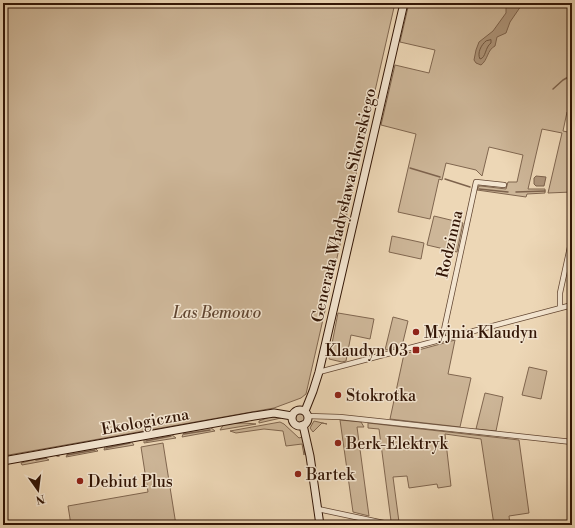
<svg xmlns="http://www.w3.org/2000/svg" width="575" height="528" viewBox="0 0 575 528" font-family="'Libre Bodoni',serif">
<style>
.green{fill:#cdb698;stroke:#80664f}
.water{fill:#ae957a;stroke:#7d624c}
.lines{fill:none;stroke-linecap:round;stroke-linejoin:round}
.shore{stroke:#705640;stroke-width:1}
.stream{stroke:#7d624c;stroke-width:1.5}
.street-casing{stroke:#624632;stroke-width:6}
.secondary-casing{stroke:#331606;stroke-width:9}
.street{stroke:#f3e5d0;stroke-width:4.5}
.secondary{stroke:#f3e5d0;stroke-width:7}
.poi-dot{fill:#8f2418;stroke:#f3e5d0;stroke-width:1.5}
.labels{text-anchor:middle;stroke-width:3;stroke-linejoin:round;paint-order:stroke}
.street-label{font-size:16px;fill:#331606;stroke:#f3e5d0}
.park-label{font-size:16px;font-style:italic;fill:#614632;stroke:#f3e5d0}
.poi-label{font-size:16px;fill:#331606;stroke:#f3e5d0;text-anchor:start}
</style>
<rect width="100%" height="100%" fill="#edd7b6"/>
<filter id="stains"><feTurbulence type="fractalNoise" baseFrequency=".005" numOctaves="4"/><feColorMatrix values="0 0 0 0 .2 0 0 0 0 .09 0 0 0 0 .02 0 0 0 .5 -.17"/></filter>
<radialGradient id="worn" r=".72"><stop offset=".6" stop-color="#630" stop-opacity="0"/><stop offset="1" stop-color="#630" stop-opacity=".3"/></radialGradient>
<g class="green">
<path d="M3,3h392l-89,391 -5,4 -27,10 -271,48z"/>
<path d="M409,3h163v110l-5,-1 -4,19 9,2v59l-24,1 14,-60 -20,-4 -14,60h17v4l-18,1 -1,3 -49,-7 2,-4h2l25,3 2,-7h9l6,-27 -34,-8 -7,29 -6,-6 -30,-7 -4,17 -3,-1 -9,40 -32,-7 18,-78 -35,-9 14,-60 34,8 6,-23 -35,-8z"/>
<path d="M434,216l29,7 -6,29 -30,-7z"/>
<path d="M392,236l32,7 -3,16 -32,-7z"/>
<path d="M338,313l36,6 -4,20 -19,-4 -5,26 -4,1 -13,-3z"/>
<path d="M393,317l15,4 -6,25 -17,4z"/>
<path d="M455,340l-7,34 23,4 -11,49 -70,-8 14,-65z"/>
<path d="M529,367l18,4 -6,28 -19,-4z"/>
<path d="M485,393l18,4 -7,34 -20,-2z"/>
<circle cx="300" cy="418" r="5.5"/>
<path d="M270,417l11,1 -22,5v-2z"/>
<path d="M340,420l21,2 3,5h-7l12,89 -16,-4z"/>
<path d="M314,421l13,3 -5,-1 -9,9 -3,-4z"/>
<path d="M280,422l4,2 15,14 3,-1 3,11 -1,7 -2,-11 -16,2 -3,-15 -19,-2 -28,4 -6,-2z"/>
<path d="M244,423l12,1 -36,6 4,-6z"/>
<path d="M368,423l151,17 10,73 -20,3 1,9h-16l-13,-86 -36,-5 6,52 -13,2 -1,-4 -28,4 -2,-12 -14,1 6,45 -8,-1 -12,-92 -11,-1z"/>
<path d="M210,427l5,4 -33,6 2,-5z"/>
<path d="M171,434l5,4 -32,5v-4z"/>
<path d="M131,441l3,4 -30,5 1,-4z"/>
<path d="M163,443l13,82h-105l-3,-19 80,-14 -7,-45z"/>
<path d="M95,448l3,3 -32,6 3,-5z"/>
<path d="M44,457l5,3 -27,5 -1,-2z"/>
</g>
<g class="water">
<path d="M506,3h17l-13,19 -4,11 -9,4 -2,9c-8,4 -7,14 -14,19l-5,-2 -2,-3 2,-10 3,-8 14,-11 13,-18z"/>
<path d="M536,176l10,1 -2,9h-8l-2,-2v-6z"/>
</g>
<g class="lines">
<path class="shore" d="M491,40v3c-6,4 -5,15 -11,16 -3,-6 1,-14 6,-18z"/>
<g class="stream">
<path d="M553,89l10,-9 9,-5"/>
<path d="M410,168l30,9"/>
<path d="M445,179l25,8"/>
<path d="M479,189l29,3"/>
<path d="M516,192l29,-1"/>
<path d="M184,434l26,-4"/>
<path d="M146,441l25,-5"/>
<path d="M106,448l24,-5"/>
<path d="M67,455l28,-5"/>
<path d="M57,456h2"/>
<path d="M36,460l10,-2"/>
</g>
<defs>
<g id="street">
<path d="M560,308v-15l12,-55"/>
<path d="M442,339l34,-157 28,3"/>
<path d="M319,372l253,-67"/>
<path d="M308,416l32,1 232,25"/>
<path d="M318,509l75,16"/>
</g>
<g id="secondary">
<circle cx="300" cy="418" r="8"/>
<path d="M305,411l8,-20 6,-19 85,-369"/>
<path d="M303,425l7,31 10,69"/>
<path d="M3,461l251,-45 20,-3 18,3"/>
</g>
</defs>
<use href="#street" class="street-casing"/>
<use href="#secondary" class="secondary-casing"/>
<use href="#street" class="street"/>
<use href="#secondary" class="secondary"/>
</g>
<g class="poi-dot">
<circle cx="416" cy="332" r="4"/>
<rect x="412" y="346" width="8" height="8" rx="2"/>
<circle cx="338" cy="395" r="4"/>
<circle cx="338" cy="443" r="4"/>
<circle cx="298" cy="474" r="4"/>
<circle cx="80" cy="481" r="4"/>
</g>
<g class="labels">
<g class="street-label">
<text transform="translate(343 205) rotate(-77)" y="6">Generała Władysława Sikorskiego</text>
<text transform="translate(449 244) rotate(-77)" y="6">Rodzinna</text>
<text transform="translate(145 421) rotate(-10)" y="6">Ekologiczna</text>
</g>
<g class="park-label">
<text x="217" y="318">Las Bemowo</text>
</g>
<g class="poi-label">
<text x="424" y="338">Myjnia Klaudyn</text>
<text x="408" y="356" text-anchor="end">Klaudyn 03</text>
<text x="346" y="401">Stokrotka</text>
<text x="346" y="449">Berk-Elektryk</text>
<text x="306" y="480">Bartek</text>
<text x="88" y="487">Debiut Plus</text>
</g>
</g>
<rect width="575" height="528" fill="none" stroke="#edd7b6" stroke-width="16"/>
<rect x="4" y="4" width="567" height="520" fill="none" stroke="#331606" stroke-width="2"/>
<rect x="8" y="8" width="559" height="512" fill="none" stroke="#331606"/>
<g transform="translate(38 490) rotate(166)" stroke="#f3e5d0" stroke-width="3" paint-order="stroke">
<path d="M0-3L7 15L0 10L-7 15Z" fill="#331606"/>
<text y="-6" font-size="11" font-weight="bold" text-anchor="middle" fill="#331606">N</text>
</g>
<rect width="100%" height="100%" filter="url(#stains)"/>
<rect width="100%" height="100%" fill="url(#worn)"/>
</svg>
